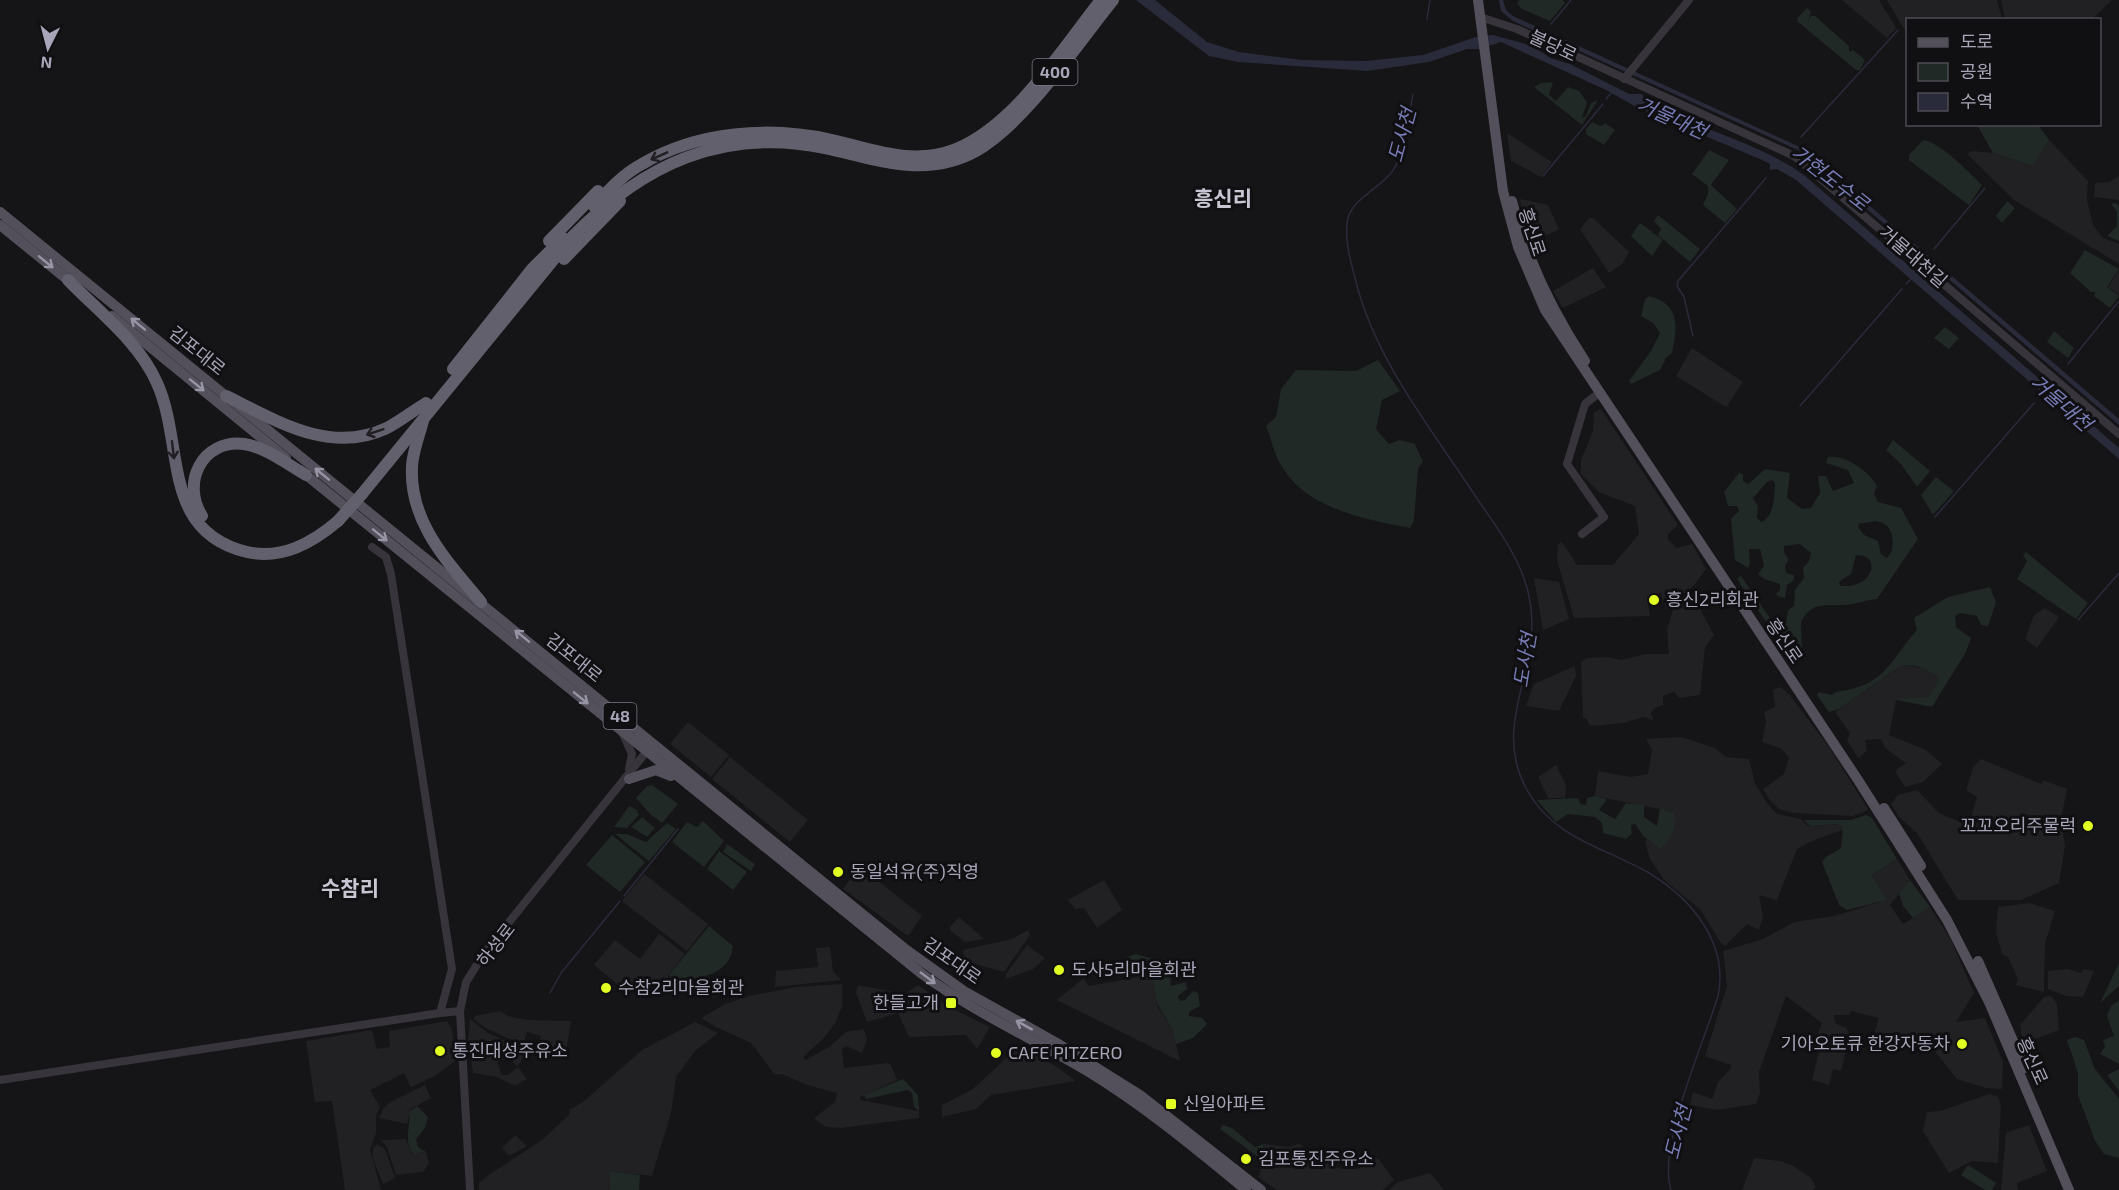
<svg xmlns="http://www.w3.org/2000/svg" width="2119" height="1190" viewBox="0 0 2119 1190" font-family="'Exo 2','Noto Sans KR',sans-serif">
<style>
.built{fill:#212023}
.green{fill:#202925;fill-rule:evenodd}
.water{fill:#292b3b}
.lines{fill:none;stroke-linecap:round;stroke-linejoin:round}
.stream{stroke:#292b3b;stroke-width:1.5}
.minor{stroke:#37353b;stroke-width:8}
.major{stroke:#53505b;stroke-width:10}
.highway{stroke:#63606d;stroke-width:12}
.highway-bridge{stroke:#63606d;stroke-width:12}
.oneway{stroke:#211f23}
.oneway2{stroke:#9794a5}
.poi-dot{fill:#e2ff23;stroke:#100f11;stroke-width:2}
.labels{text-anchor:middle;stroke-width:6;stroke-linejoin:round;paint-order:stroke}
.shield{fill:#100f11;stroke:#7a7886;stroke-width:1.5}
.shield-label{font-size:16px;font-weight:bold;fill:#a8a5b8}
.street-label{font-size:18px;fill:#a8a5b8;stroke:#100f11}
.poi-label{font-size:18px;fill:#a8a5b8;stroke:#100f11;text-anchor:start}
.water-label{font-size:20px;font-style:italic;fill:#787cb6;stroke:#100f11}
.quarter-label{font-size:21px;font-weight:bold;fill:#c9c6d3;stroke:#100f11}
</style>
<rect width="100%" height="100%" fill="#151416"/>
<g class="built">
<path d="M1842,0h37l17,28 -9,10z"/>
<path d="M1887,0h110l5,19 -94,1 -1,14z"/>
<path d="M2001,0h111l-21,20 -86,-1z"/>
<path d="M1507,133l45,29 -11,15 -30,-16z"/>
<path d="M2049,140l39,41 -1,19 6,25 10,13 16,6v20l-105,-64 -47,-46 5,-3 21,2 40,13z"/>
<path d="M2119,176v24l-25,-3 1,-14 14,-1z"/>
<path d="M1520,199l28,6 11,24 -20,10 -5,-7 -8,-2z"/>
<path d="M1589,218h4l36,34 -7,12 -13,9 -29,-44z"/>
<path d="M1593,268l13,19 -43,21 -10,-17z"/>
<path d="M2119,270v25l-11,-8z"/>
<path d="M1692,348l51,34 -17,25 -50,-31z"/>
<path d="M1601,409l77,116 -10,9v5l8,9 16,-4 14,25 -12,16 -28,24 -5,-16 -14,3 3,20 -76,2 -17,-58 1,-16 4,-2 15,23h36l26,-31 -4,-28 -36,-14 -18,-18v-14l12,-29 1,-19z"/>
<path d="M1534,578l25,4 10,37 -26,11z"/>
<path d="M1692,594l22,41 -9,12 -5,48 -21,3 -5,-6 -11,4v9l-8,3 -4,5 2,7 -10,-3 -19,6 -34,3 -4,-8h-3l-2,-56 6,-4 21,-1 13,3 25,-6h23l-2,-25 6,-19z"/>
<path d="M2045,608l14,9 -22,31 -12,-9 9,-24z"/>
<path d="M1908,665l17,4 12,7 2,4 -11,17 -35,3 3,1 -7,34 37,15 16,14 -19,18 -18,5 -10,-16 11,-8 -21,-15 -4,-9 -16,1 2,11 -9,7 -11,-18 3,-7 -15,-21 64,-45z"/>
<path d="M1575,666l1,10 -17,35 -33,-5 8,-22z"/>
<path d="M1780,687l9,7 40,53 39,62 -4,3 -11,4 -60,-3 -14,-4 -11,-11 -5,-9 21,-15 5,-16 -7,-9 -20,-7 4,-20 -2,-10 11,-5 -2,-17z"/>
<path d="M688,722l41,33 -18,22 -41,-33z"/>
<path d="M1682,737l33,11 11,9 23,2 6,24 11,19 11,12 24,5 7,7 29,-2 6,2v4l-29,10 -17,9 -20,51 -18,-5 4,22 -4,13 -12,-6 -22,22 -4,-3 -21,-34 -36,-29 -14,-21 -5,-17 2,-3 15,10 8,-38 -75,-15 3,-25 32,6 18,-3 4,-24 -6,-11z"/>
<path d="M730,757l78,63 -18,22 -78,-63z"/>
<path d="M1981,759l60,25 2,-4 24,9 -6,30 4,27 -6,37 -38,17h-63l-41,-67 -18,-16 -8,-13 7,-9 19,-5 22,23 21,9 10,-1 7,-24 -10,-6v-3l6,-21z"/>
<path d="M1556,765l10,20 -1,13h-17l-10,-21z"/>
<path d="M1897,859l13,21 -20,25 13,19 27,-17 21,33 23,53 -18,29 29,-4 18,44 -1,27 -16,-1 -29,-9 -28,-35 -27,-3 -27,3 -3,-4 7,-22 -28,-7 -2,4h-15l1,8 11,5 4,6 -9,37 -8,-2 -4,16 -17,-5 9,-37 -3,-9 4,-11 -36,-27 -27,76 1,21 -4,11 -40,6 -26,-5 3,-13 19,7 6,-17 13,-14v-3l-26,-9 22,-70 -4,-35 40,-12 31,-17 40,-6 52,-16 -14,-25z"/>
<path d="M860,866l62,50 -14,20 -65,-47z"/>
<path d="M644,874l64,50 -21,27 -65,-50z"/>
<path d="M1104,880l18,30 -25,18 -13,-20 -9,1 -7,-9z"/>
<path d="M2030,903l25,8 -10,33 -1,48 -28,-7 2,-6 -10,-22 -6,-3 -6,-22 2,-25z"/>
<path d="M959,917l24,21v1l-18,3 -15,-12v-3z"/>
<path d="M1028,930l2,5 -26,37 -39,-11 -2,-11 49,-11z"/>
<path d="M659,934l26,20 -17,22 5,6 -50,7 -29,-24 21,-25 25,19z"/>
<path d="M1027,945l18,13 -12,11 -27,10v-5z"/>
<path d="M830,947l3,24 8,9 -66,7 1,-16 42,-4 -2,-19z"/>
<path d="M2068,969l13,4 2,-4 11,2 -11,26 -17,-1 -18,-7v-18z"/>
<path d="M1151,975l7,32 15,24 7,30 -123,-61 27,-22 4,8z"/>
<path d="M842,984v22l-6,16 -14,18 -19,17 3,3 23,-13 17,-15 18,-3 3,11 -5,13 -16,-7 -4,3 2,19 44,-5 3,2 6,15 -37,17v3l59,11v7l-79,10 -14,-1 -12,-9 21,-16 2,-9 -30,-8 -25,-11 -7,1 -24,-32 -37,-17 -13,-8 24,-14 24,-8 46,-9z"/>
<path d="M858,985l47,9 13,-9 31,22 41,20 -13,22 -11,-14 -57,2 -11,-24 -31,9 -11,-30z"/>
<path d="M2051,996l6,7 2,27 -32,12 -5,-4 -2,-13 24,-28z"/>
<path d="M500,1011l8,5 19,4 44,1 -5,31 -28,-3 3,-13 -14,-4 -4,13 -38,-17 -11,-9 1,-3z"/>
<path d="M470,1019l18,14 36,16 -3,13 -4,4 -8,-8 -12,4 5,13h6l10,-8 9,12 -12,7 -18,-9 -24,-4 -5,-31z"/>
<path d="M447,1021l5,9 3,31 -20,15 -24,11 -7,-14 -34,17 10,17 -4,8v18l-6,17 11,40h-36l-13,-89 -17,1 -9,-61 66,-11 5,19 13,-2 -1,-16z"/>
<path d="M695,1022l23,11 -23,18 -19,26 -5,36 -19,63 -43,-5 1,19h-131v-7l11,-9 52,-34 28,-26 -1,-4 14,-8 59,-52z"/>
<path d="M1019,1046l38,21 19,14 -85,14 -15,14 -34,8v-12l31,-16z"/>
<path d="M425,1085l6,13 -20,11 -4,15 -28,-6 4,-9 7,-7z"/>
<path d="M1990,1094l8,3 3,8 -3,58 -26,-2 -23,12 -26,-42 4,-19 13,-1z"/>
<path d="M2029,1125l18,46 -30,12 1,7h-17l5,-57z"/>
<path d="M515,1135l12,11 -18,10 -7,-8z"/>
<path d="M406,1139l6,15 14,-2 3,11 -6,9 -27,3 -9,-28 -6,-7z"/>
<path d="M1300,1143l9,13 32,13h16l21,-11 16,22 -11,10h-106l-18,-12 5,-34 26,3z"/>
<path d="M377,1144l8,5 10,29 -12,6 -10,-25v-10z"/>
<path d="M1754,1158l27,3 12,5 18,12 5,9 -3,3h-71z"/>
<path d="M1430,1173l14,17h-55l9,-8z"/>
</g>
<g class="green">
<path d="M1519,0h44l2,3 -15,18 -28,-12 -5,-5z"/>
<path d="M1807,8l4,4 -3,10 3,-6h4l34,30v6l4,-2 12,10 -5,10h-4l-58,-48 -1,-4z"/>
<path d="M1553,82l-4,13 7,6 12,-14 11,4 8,11 -5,16 4,-2 5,-13 7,-3 -16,25 -48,-38 7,-4z"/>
<path d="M1592,122l9,4 4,-3 10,7 -11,15 -18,-11v-5z"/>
<path d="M1977,125h61l11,15 -16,26 -40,-13z"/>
<path d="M1923,140c16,1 47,33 59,45l-13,20 -60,-45v-5z"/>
<path d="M1709,150l20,10 -18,25 26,24 -12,14 -22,-18 5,-11v-8l-16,-12z"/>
<path d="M2007,201l8,7 -13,15 -6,-7z"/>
<path d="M2116,203l3,3v35l-12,-5 10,-10v-14l-6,-8z"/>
<path d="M1658,215l42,34 -10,13 -32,-27 3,-6 -7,-8z"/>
<path d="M1640,223l23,17 -11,16 -21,-20z"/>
<path d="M2085,250l34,19 -12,18 12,9 -9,12 -16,-12 1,-4h-4l-21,-19z"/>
<path d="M1649,296c31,8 29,30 23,57l-6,5 -6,12 -29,14 -2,-3 22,-30 9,-18 -6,-9 -13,-8 4,-17z"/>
<path d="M1945,327l14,11 -10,11 -15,-11z"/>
<path d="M2054,331l20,17 -6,10 -21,-16z"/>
<path d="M1378,360l22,31 -18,9 -6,29 13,15 11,-4 15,4 8,18 -5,6 -4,53 -4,7c-46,-9 -104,-19 -129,-63 -7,-11 -10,-27 -15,-39l10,-9 5,-28 15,-19 60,1z"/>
<path d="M1893,440l37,31 -13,16 -16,-23 -15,-14z"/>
<path d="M1828,457c17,-3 41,14 49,29l-3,8 4,8 23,6 17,31 -41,60c-11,1 -23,6 -34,6 -19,1 -31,-4 -42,17l1,31 -12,4 -53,-78 4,-3 37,54 3,1 4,-3 3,-18 6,-4 1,-16 9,-12 -1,-10 6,-7 2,-8 -11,-9 -16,2v6l5,8 -4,5 1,8 8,2v5l-7,5 -2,13 -6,-1 -3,-3 4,-4v-6l-16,-5 -6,-5 6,-8 -4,-17h-11l1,14 -2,5 -13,-8 -4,-41 8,-8 -2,-5h-9l-4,-14 15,-19 4,1v7l5,3 17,-15 25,4 -3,25 15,11 9,-1 9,-15 -2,-17h8l7,15 21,-8 -6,-13 -22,-7zM1772,480l3,3c-1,13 0,33 -14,39l-4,-4 1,-12 -5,-8 14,-16zM1875,521c17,2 19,15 17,30l-5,7 -6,-4 -3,-13 -14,-6 -6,-8 1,-3zM1856,555c24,-2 21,33 -16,31l-1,-4 12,-8z"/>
<path d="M1936,477l18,14 -21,24 -12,-20z"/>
<path d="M2026,552l62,51 -12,16 -59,-40 10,-18 -4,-6z"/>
<path d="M1990,587l6,15 -8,24 -7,-1 -4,-9 -17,-3 -5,3 1,11 15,11 -5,14 -34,55 -41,-8 37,-2 11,-17 -2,-4c-12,-7 -24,-14 -38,-9l-60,42 -10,3 -12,-17 2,-3 13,3 4,-3c50,-7 51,-28 81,-62l-3,-12 34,-21z"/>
<path d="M652,785l26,19 -16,19 -12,-9 -14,-16 11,-12z"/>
<path d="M1595,796l12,3 -8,11 16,9 11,-16 18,2v12l13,9 3,-18 14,5c4,13 -4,27 -13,36l-17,-12 -9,-13 -4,1 1,9 -6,5 -23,-6 -1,-10 -7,-6 -27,-3 -12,8 -19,-22 41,-2 2,6 6,1 1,-7z"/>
<path d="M629,806l8,4 2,5 -12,13 -13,-1z"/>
<path d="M1866,815l6,3 25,41 -25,16 15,25 -40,10 -8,-5 -17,-43 4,-5 15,-9 2,-22 -6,-2 -27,2 -6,-6h47z"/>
<path d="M642,817l13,11 -8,9 -16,-10z"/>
<path d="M703,821l21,20 -20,26 -32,-25 15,-20 10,5z"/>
<path d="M667,823l9,6 -27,32 -34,-27h12l19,8z"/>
<path d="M612,835l33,27 -25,30 -34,-27z"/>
<path d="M727,844l28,20 -4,7 -28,-19z"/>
<path d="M719,851l28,21 -14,18 -26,-21z"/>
<path d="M1910,880l20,27 -17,11 -10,-12 -4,-12z"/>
<path d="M709,926l24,20c-2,29 -36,34 -60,34l-4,-5z"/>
<path d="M1136,954l27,8 7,13 1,11 15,-4 1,7 -9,7 2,5 5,-1 8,-9 5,2 2,13 -11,6v4l13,2 5,6 -14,14 -17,6 -3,-13 -16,-28 -6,-28 -14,2 -3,-14h-10l1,-5z"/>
<path d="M2119,963v23l-19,17z"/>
<path d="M2119,1000v64l-19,-10 5,-7 -2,-7 11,-4 -7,-20 4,-10z"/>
<path d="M2075,1037l9,3 11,29 24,30v59l-15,-4 -9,-13 -17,-46v-22l-11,-33z"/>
<path d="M2119,1069v22l-12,-16z"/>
<path d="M903,1079l15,16 1,16 -5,-4 -2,-14 -4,-3 -42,9 -2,-4z"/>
<path d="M417,1106l11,11 -3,11 -9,11 2,8 8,5 -13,2c-10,-15 -2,-27 -4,-42z"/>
<path d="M1223,1125l9,3 23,19 9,-3 -3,15 -41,-30z"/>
<path d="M1968,1165l28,18 -4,7h-7l-24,-15z"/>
<path d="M609,1171l31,4 -1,15h-29z"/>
</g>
<g class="water">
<path d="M1136,0h19l52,42 32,10 64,8 63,1 57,-6 53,-18 17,-2 40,11 17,12 20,6 59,30h13l4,7c51,28 112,41 158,74l315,273v11l-323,-279 -19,-11 -7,1v-6l-10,-5 -122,-51 -32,-18 -105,-48 -21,7h-13l-38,13 -62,9 -129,-9 -29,-6z"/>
<path d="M1499,0h4l3,10 7,6 289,132 317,271v6l-321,-275 -285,-129 -12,-10z"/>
</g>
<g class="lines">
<g class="stream">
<path d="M1427,19l3,-19"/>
<path d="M1551,24l20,-24"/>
<path d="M1413,94c-5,24 -6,53 -18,73 -12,22 -45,30 -48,56 -2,20 4,40 9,59 21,81 75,146 120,215 21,31 45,61 53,99 16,72 -40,125 -2,194 27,49 77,57 122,83 43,26 80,71 69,123 -14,47 -61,149 -47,194"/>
<path d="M1606,99l6,-7"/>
<path d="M1801,137l97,-107"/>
<path d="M1543,176l60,-72"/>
<path d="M1934,249l51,-61"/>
<path d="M1915,274l4,-6"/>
<path d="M1906,284l6,-6"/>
<path d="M1693,336l-9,-39 -7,-11 1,-5 88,-103"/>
<path d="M2068,364l51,-63"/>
<path d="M2047,388l5,-5"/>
<path d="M1800,406l102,-117"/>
<path d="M1935,517l99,-114"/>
<path d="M2078,620l41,-47"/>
<path d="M624,896l54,-67"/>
<path d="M550,993l11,-20 59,-72"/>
</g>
<g class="minor">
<path d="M1480,17l37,12 277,127 325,278"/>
<path d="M1624,79l65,-79"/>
<path d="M1582,534l22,-17 -37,-53 18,-60 14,-11"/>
<path d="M372,547l14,10 5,17 61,395 -12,44 20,-2"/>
<path d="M623,734l9,20 -3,15"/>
<path d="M0,1080l440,-67"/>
<path d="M470,1190l-10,-179 6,-29 19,-30 166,-206"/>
</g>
<g class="major">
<path d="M1478,0l25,191 15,56 27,63 313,470 89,140 42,82 80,188"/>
<path d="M1512,201c15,59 40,110 73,160"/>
<path d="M0,212l904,736 60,43 93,52 83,52 121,95"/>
<path d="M0,225l74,60"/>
<path d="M112,316l174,142"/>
<path d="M300,470l622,504c53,39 114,66 170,100 55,34 104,75 154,116"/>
<path d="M629,779l27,-9 15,6"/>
<path d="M1884,808l37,58"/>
<path d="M1978,961l47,107"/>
</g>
<g class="highway">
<path d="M594,206c14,-15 29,-32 48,-42 56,-33 127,-38 190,-24 43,10 81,26 124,9 59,-24 106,-100 145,-149"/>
<path d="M549,241l49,-50"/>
<path d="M564,259l56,-58"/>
<path d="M68,280c31,32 71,62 89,103 28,62 3,148 90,169 35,8 65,-9 91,-31"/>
<path d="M453,369l79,-100 31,-31"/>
<path d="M226,396c51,25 104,59 161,32 13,-7 26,-17 39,-25"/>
<path d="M423,421c-4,15 -10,30 -11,45 -3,57 36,96 69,136"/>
<path d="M362,494l210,-257c71,-73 151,-110 253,-89 52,11 100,31 151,3 49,-28 100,-105 137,-151"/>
<path d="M202,516c-21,-33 0,-77 42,-72 21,3 43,20 62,31"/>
</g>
<path class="highway-bridge" d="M338,521l24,-27"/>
</g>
<defs><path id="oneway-shaft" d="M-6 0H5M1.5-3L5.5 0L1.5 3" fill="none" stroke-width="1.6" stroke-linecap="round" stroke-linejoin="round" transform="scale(1.5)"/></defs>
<g class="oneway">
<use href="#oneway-shaft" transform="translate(659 156) rotate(156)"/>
<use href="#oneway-shaft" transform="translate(375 432) rotate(161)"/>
<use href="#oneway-shaft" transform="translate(173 450) rotate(83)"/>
</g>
<g class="oneway2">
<use href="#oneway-shaft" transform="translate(46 262) rotate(39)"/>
<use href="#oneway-shaft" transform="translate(138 324) rotate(-141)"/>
<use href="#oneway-shaft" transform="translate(197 385) rotate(39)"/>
<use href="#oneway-shaft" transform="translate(322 474) rotate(-141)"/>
<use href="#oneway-shaft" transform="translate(380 535) rotate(39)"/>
<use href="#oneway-shaft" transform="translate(522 636) rotate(-141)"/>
<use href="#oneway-shaft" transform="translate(581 698) rotate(39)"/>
<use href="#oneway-shaft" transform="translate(928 978) rotate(37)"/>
<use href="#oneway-shaft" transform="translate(1024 1025) rotate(-151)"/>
</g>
<g class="poi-dot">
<circle cx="1654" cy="600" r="6"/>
<circle cx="2088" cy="826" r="6"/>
<circle cx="838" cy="872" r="6"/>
<circle cx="1059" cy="970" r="6"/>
<circle cx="606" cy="988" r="6"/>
<rect x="945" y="997" width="12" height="12" rx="3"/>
<circle cx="1962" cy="1044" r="6"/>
<circle cx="440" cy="1051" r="6"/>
<circle cx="996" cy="1053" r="6"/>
<rect x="1165" y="1098" width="12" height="12" rx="3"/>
<circle cx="1246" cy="1159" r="6"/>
</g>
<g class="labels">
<g class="shield">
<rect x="1032.5" y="59" width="45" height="26" rx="4.5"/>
<rect x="603.5" y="703" width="33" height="26" rx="4.5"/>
</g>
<g class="shield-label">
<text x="1055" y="78">400</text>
<text x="620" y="722">48</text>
</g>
<g class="street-label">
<text transform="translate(1553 46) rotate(25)" y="6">불당로</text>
<text transform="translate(1532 232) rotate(72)" y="6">흥신로</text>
<text transform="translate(1913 257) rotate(41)" y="6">거물대천길</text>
<text transform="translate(197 351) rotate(39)" y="6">김포대로</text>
<text transform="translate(1784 641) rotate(56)" y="6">흥신로</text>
<text transform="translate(574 658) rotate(39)" y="6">김포대로</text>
<text transform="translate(496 945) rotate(-52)" y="6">하성로</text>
<text transform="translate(952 961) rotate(35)" y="6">김포대로</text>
<text transform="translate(2032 1061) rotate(66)" y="6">흥신로</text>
</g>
<g class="poi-label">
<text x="1666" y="606">흥신2리회관</text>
<text x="2076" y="832" text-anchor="end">꼬꼬오리주물럭</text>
<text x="850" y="878">동일석유(주)직영</text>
<text x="1071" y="976">도사5리마을회관</text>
<text x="618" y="994">수참2리마을회관</text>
<text x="939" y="1009" text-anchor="end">한들고개</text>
<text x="1950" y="1050" text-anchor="end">기아오토큐 한강자동차</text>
<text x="452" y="1057">통진대성주유소</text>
<text x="1008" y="1059">CAFE PITZERO</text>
<text x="1183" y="1110">신일아파트</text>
<text x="1258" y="1165">김포통진주유소</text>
</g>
<g class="water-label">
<text transform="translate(1672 118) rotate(24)" y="7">거물대천</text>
<text transform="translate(1402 135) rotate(-75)" y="7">도사천</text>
<text transform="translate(1830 178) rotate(38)" y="7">가현도수로</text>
<text transform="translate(2061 403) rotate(41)" y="7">거물대천</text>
<text transform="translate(1525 660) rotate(-81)" y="7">도사천</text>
<text transform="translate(1678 1132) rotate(-76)" y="7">도사천</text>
</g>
<g class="quarter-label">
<text x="1223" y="206">흥신리</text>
<text x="350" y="896">수참리</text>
</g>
</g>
<rect x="1906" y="18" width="195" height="108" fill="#100f11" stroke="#4d4b54" stroke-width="1.5"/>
<rect x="1918" y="38" width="30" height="9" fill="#53505b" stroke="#4d4b54" stroke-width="1.5"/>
<text x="1960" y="48" font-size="18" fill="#a8a5b8">도로</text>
<rect x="1918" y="63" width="30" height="18" fill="#202925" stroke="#4d4b54" stroke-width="1.5"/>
<text x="1960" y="78" font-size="18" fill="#a8a5b8">공원</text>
<rect x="1918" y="93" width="30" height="18" fill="#292b3b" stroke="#4d4b54" stroke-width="1.5"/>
<text x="1960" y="108" font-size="18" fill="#a8a5b8">수역</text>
<g transform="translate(48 48) rotate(186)" stroke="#100f11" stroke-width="4.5" paint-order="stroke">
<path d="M0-4.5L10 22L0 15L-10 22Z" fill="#a8a5b8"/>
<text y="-9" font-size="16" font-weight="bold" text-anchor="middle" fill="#a8a5b8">N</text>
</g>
</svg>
